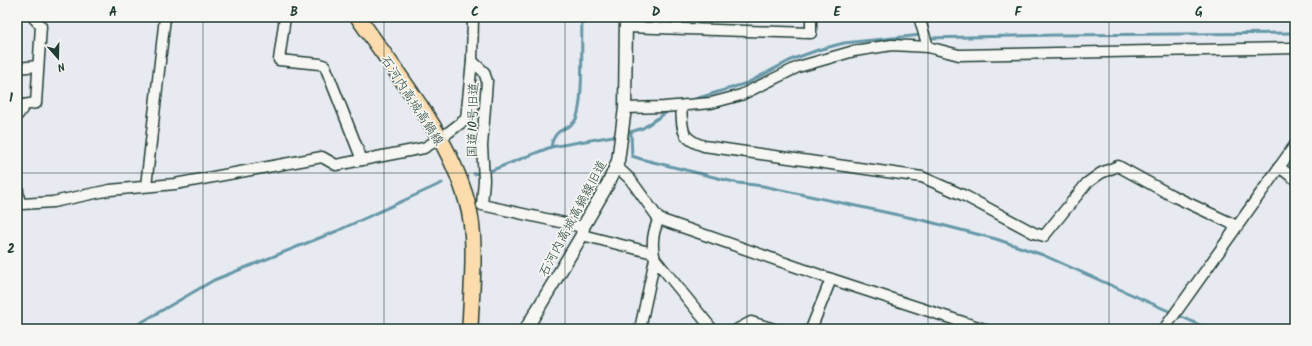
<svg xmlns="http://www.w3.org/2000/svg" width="1312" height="346" viewBox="0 0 1312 346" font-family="Kalam,'Klee One',sans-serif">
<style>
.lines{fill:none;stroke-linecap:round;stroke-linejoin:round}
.stream{stroke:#6598a8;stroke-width:3}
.minor-casing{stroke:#1f3d34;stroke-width:13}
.tertiary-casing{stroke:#1f3d34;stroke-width:15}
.primary-casing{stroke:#1f3d34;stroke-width:18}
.minor{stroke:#f6f6f2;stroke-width:10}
.tertiary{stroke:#f6f6f2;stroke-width:12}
.primary{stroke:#fcdcac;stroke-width:15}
.grid{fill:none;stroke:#1f3d34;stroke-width:1;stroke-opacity:0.55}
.labels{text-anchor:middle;stroke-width:3.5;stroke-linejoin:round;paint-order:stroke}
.street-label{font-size:13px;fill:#1f3d34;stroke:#f6f6f2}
.neatline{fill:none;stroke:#1f3d34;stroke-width:1.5}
.grid-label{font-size:13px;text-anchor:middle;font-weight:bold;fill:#1f3d34}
</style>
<rect width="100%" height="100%" fill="#e8eaf1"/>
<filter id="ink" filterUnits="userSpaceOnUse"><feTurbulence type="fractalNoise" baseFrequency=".025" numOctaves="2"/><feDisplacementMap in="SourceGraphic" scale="8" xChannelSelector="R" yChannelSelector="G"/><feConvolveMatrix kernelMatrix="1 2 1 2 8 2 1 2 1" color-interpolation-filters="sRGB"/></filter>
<g filter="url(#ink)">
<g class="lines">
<g class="stream">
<path d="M927,38l130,-3 238,-2"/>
<path d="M689,101l58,-18 46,-24 25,-9 26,-7 78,-8"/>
<path d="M631,133l1,23 9,3 97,24 25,3 163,35 70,18 47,16 166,74"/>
<path d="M624,134l19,-6 27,-18"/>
<path d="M551,147c4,-23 19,-15 25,-28 8,-17 5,-80 6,-102"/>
<path d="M474,174l16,-3 61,-24 68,-12"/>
<path d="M130,329l84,-49 123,-49 105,-48"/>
</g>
<defs>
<g id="minor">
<path d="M285,17l-6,43 41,4 5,2 37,94"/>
<path d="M919,17l9,30"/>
<path d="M626,27l185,6v-16"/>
<path d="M472,61l12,11 3,9 -5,65 2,34 -2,25 101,22"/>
<path d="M17,68l21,-2"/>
<path d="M17,106l19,-3 5,-77 -8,-9"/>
<path d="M681,106c2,23 -2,32 23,40l218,31 43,19 69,37 10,3 43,-53 14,-10 17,-7 53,29 66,31"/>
<path d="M625,108l39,-1 47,-4 30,-8 57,-28 56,-16 38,-6 36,2 31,8 336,-7"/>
<path d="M17,116l8,-11"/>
<path d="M616,166l14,13 29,40 172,60 153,50"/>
<path d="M1279,167l16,12"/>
<path d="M17,183l2,17 3,4 31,-2 57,-12 65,-6 147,-27 14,8 88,-17 17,-10 25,-19 6,-58 1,-44"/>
<path d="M146,186l19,-169"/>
<path d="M659,219c-6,12 -8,26 -4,40l57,70"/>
<path d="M582,235l71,18"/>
<path d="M640,329l15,-70"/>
<path d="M738,329l13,-7 23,7"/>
<path d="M811,329l20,-50"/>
<path d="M1164,329l131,-184"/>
</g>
<path id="tertiary" d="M526,329l56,-94 1,-8 26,-45 9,-21 7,-53 1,-91"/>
<path id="primary" d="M358,17c39,58 90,117 109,185 11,35 4,90 3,127"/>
</defs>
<use href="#minor" class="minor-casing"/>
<use href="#tertiary" class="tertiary-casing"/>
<use href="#primary" class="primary-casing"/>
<use href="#minor" class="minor"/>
<use href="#tertiary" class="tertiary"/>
<use href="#primary" class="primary"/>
</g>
</g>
<path class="grid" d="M203,17v312M384,17v312M565,17v312M747,17v312M928,17v312M1109,17v312M17,173h1278"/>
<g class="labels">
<g class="street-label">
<text transform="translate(413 100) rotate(57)" y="5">石河内高城高鍋線</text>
<text transform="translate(472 120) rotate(-89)" y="5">国道10号旧道</text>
<text transform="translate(572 218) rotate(-62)" y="5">石河内高城高鍋線旧道</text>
</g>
</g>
<rect width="1312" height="346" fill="none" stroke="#f6f6f2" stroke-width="44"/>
<g transform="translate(58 58) rotate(160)" stroke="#f6f6f2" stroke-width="3" paint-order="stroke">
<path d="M0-3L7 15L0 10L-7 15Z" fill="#1f3d34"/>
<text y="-6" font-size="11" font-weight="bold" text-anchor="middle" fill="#1f3d34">N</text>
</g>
<rect x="22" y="22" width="1268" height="302" class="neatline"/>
<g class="grid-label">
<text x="113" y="16">A</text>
<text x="294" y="16">B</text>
<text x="475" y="16">C</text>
<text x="656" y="16">D</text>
<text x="837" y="16">E</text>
<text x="1018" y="16">F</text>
<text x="1199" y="16">G</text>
<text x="11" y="102">1</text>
<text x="11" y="253">2</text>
</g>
</svg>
